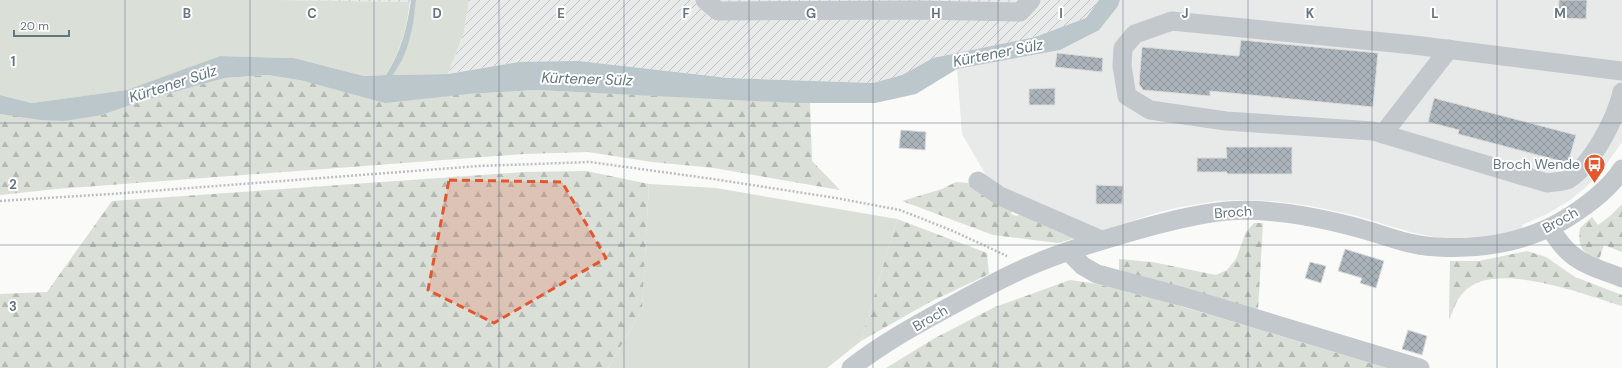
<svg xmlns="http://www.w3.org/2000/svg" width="1622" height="368" viewBox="0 0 1622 368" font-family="'DM Sans',sans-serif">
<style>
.built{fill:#e8e9e9}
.industrial{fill:url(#industrial-furrows)}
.grass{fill:#dadfd7}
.forest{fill:url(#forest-firs)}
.water{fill:#bbc7cb}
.building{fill:url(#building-cross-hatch);stroke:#dcdcda}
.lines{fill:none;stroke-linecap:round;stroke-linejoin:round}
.path{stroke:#bbbfc2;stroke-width:2.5;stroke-dasharray:2 2;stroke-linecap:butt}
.minor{stroke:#c3c8cc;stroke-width:19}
.marked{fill:#e4572e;fill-opacity:0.2;stroke:#e4572e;stroke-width:3;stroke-dasharray:8 5;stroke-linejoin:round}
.grid{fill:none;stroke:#657683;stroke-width:1;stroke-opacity:0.55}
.labels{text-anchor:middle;stroke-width:4;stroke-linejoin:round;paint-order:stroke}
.poi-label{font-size:14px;fill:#657683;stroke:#fff;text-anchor:end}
.street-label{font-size:14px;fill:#657683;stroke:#fff}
.water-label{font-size:15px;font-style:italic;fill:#60757c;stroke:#fff}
.grid-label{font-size:13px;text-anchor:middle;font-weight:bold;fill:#657683;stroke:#fff;stroke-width:4;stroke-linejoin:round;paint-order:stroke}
</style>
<defs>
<pattern id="industrial-furrows" width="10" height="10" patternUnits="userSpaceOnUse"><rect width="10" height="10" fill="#e8e9e9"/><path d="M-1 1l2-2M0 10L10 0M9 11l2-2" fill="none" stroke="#c0c1c2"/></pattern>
<pattern id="forest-firs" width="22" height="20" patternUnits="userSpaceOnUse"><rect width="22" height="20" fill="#dadfd7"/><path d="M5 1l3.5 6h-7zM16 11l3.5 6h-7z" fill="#b4b9b4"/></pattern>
<pattern id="building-cross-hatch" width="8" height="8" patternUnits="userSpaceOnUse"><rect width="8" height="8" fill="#aab3b9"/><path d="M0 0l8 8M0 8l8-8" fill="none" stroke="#8e969c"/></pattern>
</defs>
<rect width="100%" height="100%" fill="#fafaf8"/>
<path class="built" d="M1120,0h502v142l-22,31 -16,16 -14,11 -23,14 -25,11v4l-36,8 -25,2 -22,-1 -29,-6 -53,-16 -46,-10 -38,-5 -31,-1 -25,1 -42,7 -22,6 -52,17 -111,-49 -28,-48 -5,-65 103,-19 58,-44z"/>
<g class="industrial">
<path d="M279,0h132l-1,2z"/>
<path d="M469,0h630l-13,18 -51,19 -102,21 -31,17 -29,8 -145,-5 -209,-16 -71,12 16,-42z"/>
</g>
<g class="grass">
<path d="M0,0h279l131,2c-4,29 -9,48 -24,73l-22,1 -70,-18 -74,-2 -92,34 -96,13 -32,-8z"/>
<path d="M416,0h53l-5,32 -16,42 -55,1c14,-24 19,-48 23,-75z"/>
<path d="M649,184l67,4 181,31 -36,122 -34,27h-219l34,-58z"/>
</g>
<g class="forest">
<path d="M268,75l36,6 164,13 68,-4 274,13 2,58 28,29 -126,-22 -62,-6 -64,-10 -64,2 -468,35 -56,6v-81l19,2 83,-1 40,-14 83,-23z"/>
<path d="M586,171l63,13 -7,126 -34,58h-608v-74l47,-2 65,-91 413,-29z"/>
<path d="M956,182l12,1 12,9 34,15 -3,7 5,2 10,-4 57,24 -25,7 -65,-8 -91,-34 40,-12z"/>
<path d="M1622,204v48l-18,-7 -5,15c-18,-9 -21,-12 -19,-32l12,-11 6,8 12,-9z"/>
<path d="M897,219l90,34 2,21 -59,28 -69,39z"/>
<path d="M1254,223h9l-5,88 -139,-41v-11l33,3 64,13 11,-5 9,-11 10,-27z"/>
<path d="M1527,251l19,6 29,20 47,18v11c-36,-11 -130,-48 -159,-13 -7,7 -10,18 -14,27l1,-59h29z"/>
<path d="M1070,280l27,4 66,17 224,67h-501l49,-30 60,-31z"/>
</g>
<path class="water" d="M411,0h5l-3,24 -5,21 -6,15 -9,15 55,-1 71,-12 59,-1 150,17 145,5 29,-8 31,-17 102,-21 51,-19 13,-18h21l-2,6 -19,24 -39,20 -103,19 -41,25 -41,9h-79l-260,-13 -68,4 -83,9 -81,-22 -36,-6 -43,3 -83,23 -40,14 -38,6 -23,-1 -41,-6v-19l32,8 95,-13 93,-34 74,2 70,18 22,-1c15,-23 21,-47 25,-75z"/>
<g class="building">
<path d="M1559,0h28l-1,19 -28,-1z"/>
<path d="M1241,40l137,13 -5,54 -163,-16v5l-67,-6 -4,-6 3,-37 97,9z"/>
<path d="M1057,53l46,5 -1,14 -47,-5z"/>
<path d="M1055,88v17h-26v-16z"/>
<path d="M1434,98l142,37 -8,28 -110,-29 1,-4 -31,-8z"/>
<path d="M901,130l25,2 -1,18 -26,-2z"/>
<path d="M1226,147h66v27h-65v-2h-30v-14h30z"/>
<path d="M1096,185l27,1 -1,18h-26z"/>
<path d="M1345,249l39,12 -8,27 -16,-5 2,-5 -24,-7z"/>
<path d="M1310,262l16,4 -5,17 -16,-5z"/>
<path d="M1408,330l19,6 -5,19 -20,-6z"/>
</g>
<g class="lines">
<path class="path" d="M0,201l111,-7 368,-28 111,-4 123,17 123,19 64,12 53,21 54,25"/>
<g class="minor">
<path d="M705,0l13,11 201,-1 101,2 11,-12"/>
<path d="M1622,71l-208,-26 -242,-24 -37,13 -12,14 -1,18 5,30 23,14 76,11 147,10 174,52c7,-1 17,-1 22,-4 23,-15 47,-60 53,-87"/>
<path d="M1383,134l66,-85"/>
<path d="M978,181l22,15 101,44"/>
<path d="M1550,228c6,9 12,19 21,26 14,12 34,17 51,24"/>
<path d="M1069,252l14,14 14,8 87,23 236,71"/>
<path d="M851,368c29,-23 63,-42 96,-60 26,-14 51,-28 78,-40 36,-16 74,-27 112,-38 29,-8 59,-16 90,-19 42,-3 84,5 124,15 29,7 56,20 86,21 43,3 88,-5 125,-26 20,-12 48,-32 60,-52"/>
</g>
</g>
<path class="marked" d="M449,180l113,2 44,76 -112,65 -66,-33z"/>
<path class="grid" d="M125,0v368M250,0v368M374,0v368M499,0v368M624,0v368M749,0v368M873,0v368M998,0v368M1123,0v368M1248,0v368M1372,0v368M1497,0v368M0,123h1622M0,245h1622"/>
<defs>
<symbol id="bus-pin" viewBox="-11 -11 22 30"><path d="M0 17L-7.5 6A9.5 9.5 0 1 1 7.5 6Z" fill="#e4572e" stroke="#fff"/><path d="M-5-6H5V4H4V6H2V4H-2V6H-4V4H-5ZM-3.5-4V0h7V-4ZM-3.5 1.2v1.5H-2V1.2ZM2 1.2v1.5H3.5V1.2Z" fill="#fff"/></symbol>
</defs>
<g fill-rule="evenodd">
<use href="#bus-pin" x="1582" y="152" width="25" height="34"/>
</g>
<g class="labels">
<g class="poi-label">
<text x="1580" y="169">Broch Wende</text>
</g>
<g class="street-label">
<text transform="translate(1233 212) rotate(-4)" y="5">Broch</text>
<text transform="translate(1560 220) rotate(-29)" y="5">Broch</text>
<text transform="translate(930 318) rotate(-30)" y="5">Broch</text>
</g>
<g class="water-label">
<text transform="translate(998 53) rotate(-11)" y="5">Kürtener Sülz</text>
<text transform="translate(587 79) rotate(2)" y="5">Kürtener Sülz</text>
<text transform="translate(173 84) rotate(-18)" y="5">Kürtener Sülz</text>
</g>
</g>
<g class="grid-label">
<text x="187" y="18">B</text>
<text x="312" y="18">C</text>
<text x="437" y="18">D</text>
<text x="561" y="18">E</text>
<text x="686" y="18">F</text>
<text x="811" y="18">G</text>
<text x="936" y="18">H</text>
<text x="1061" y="18">I</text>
<text x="1185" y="18">J</text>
<text x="1310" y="18">K</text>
<text x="1435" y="18">L</text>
<text x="1560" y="18">M</text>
<text x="13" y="66">1</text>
<text x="13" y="189">2</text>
<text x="13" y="311">3</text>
</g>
<path d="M14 30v6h55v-6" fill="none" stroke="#657683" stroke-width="2"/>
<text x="20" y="30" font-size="12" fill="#657683" stroke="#ffffff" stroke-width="3" paint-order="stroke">20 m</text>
</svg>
